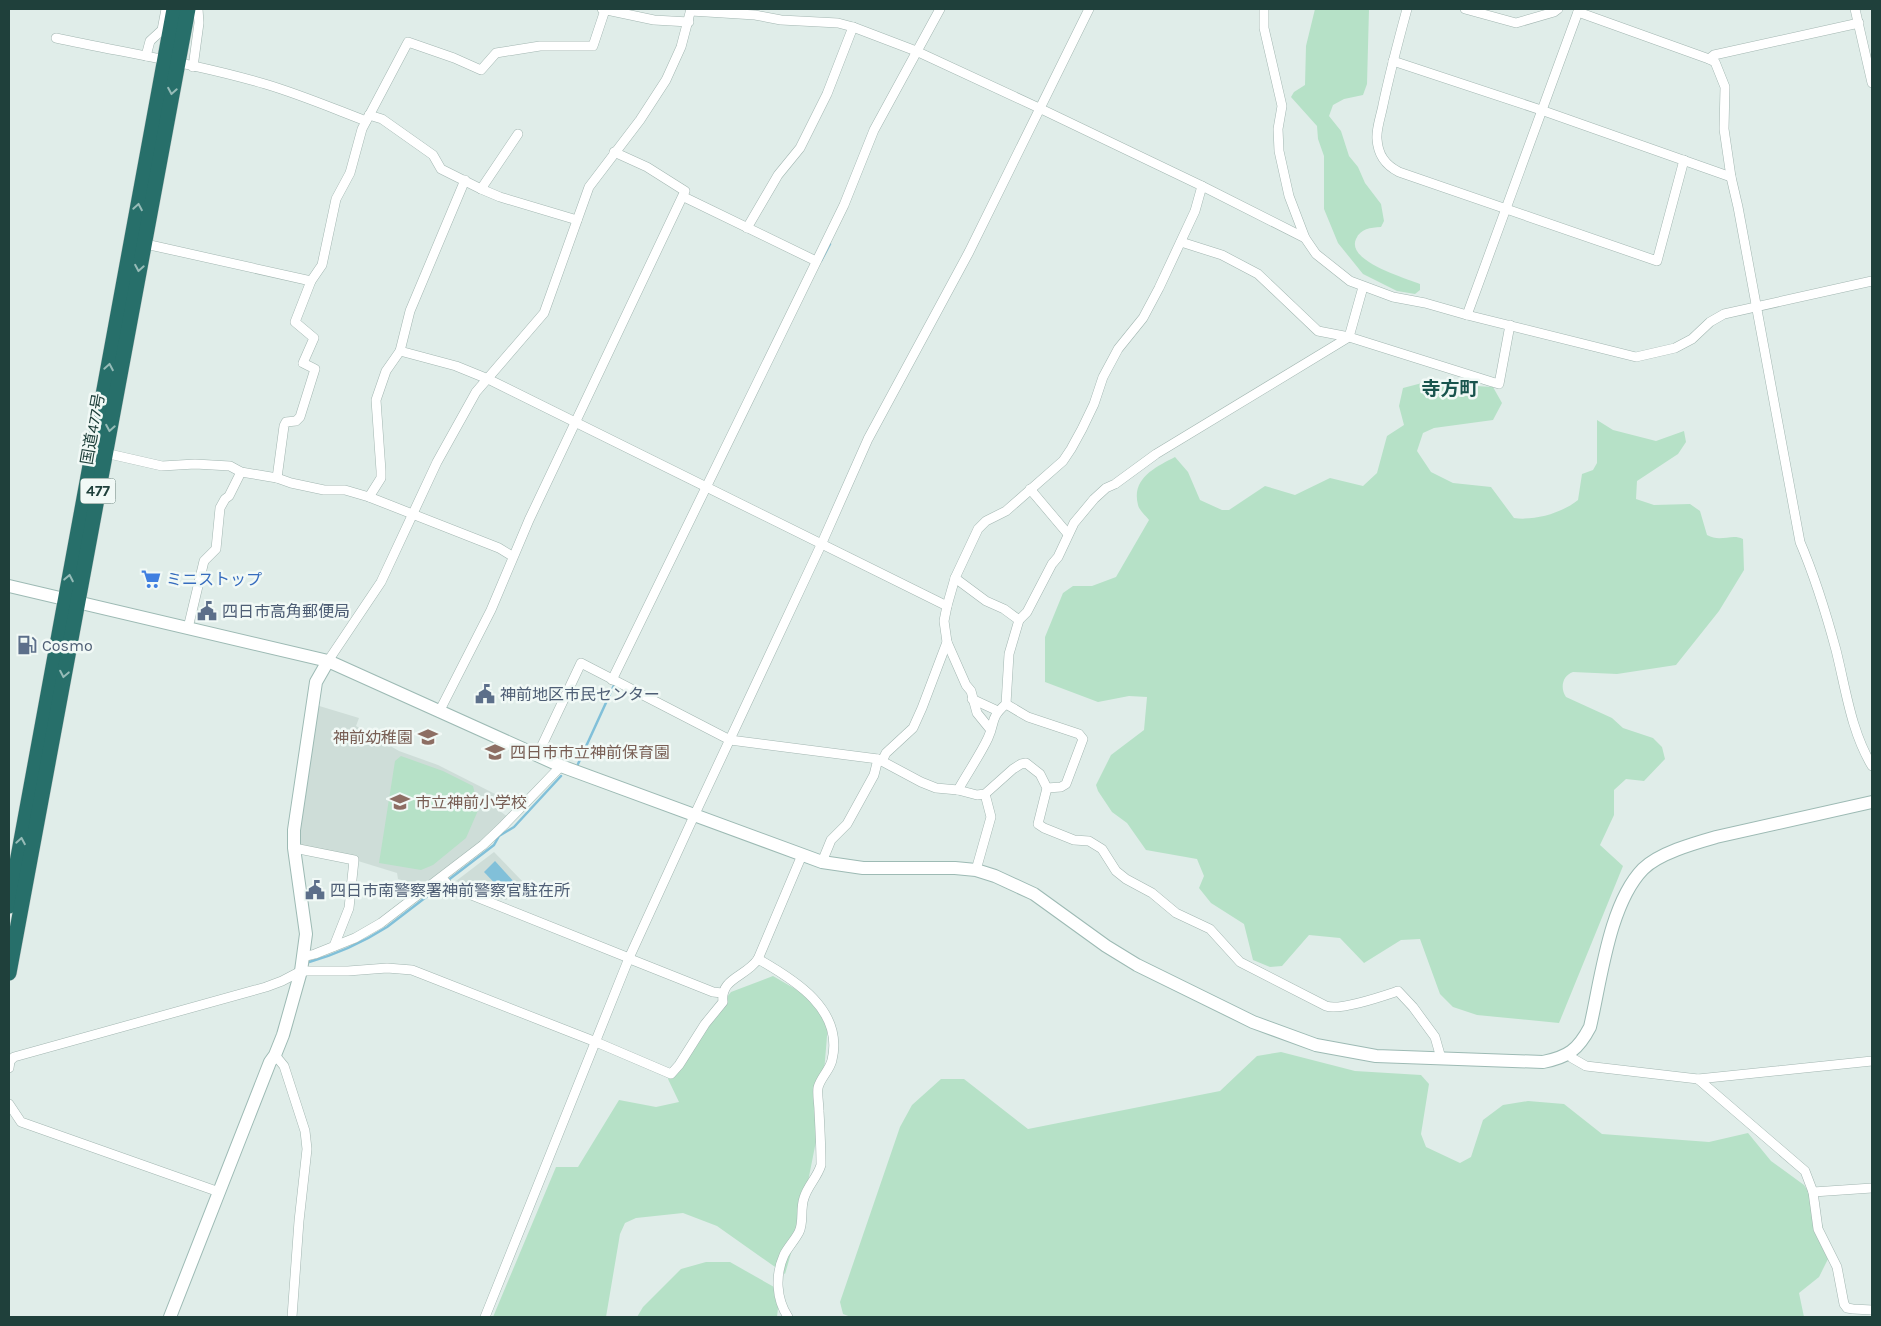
<svg xmlns="http://www.w3.org/2000/svg" width="1881" height="1326" viewBox="0 0 1881 1326" font-family="Karla,'Noto Sans JP',sans-serif">
<style>
.built{fill:#ceddd8}
.green{fill:#b6e1c7}
.water{fill:#81c0d9}
.lines{fill:none;stroke-linecap:round;stroke-linejoin:round}
.stream{stroke:#81c0d9;stroke-width:2.5}
.street-casing{stroke:#a2b6b1;stroke-width:10}
.secondary-casing{stroke:#9dbab4;stroke-width:14}
.highway-casing{stroke:#c0cac8;stroke-width:16}
.street{stroke:#fff;stroke-width:9}
.secondary{stroke:#fff;stroke-width:12}
.highway{stroke:#276f6a;stroke-width:15}
.oneway{stroke:#96bbb7}
.labels{text-anchor:middle;stroke-width:5;stroke-linejoin:round;paint-order:stroke}
.shield{fill:#f1f9f6;stroke:#5e7873;stroke-width:1}
.shield-label{font-size:15px;font-weight:bold;fill:#1f403b}
.street-label{font-size:16px;fill:#1f403b;stroke:#f1f9f6}
.shop-label{font-size:16px;fill:#366cbe;stroke:#f1f9f6;text-anchor:start}
.service-label{font-size:16px;fill:#4e5e75;stroke:#f1f9f6;text-anchor:start}
.education-label{font-size:16px;fill:#785e54;stroke:#f1f9f6;text-anchor:start}
.quarter-label{font-size:19px;font-weight:bold;fill:#18544d;stroke:#f1f9f6}
</style>
<rect width="100%" height="100%" fill="#e0ede9"/>
<g class="built">
<path d="M316,705l43,13 -3,8 43,25 39,14 63,32 -7,10 14,10 -27,24 -71,54 1,-12 -13,-4 -1,-6 -39,-12 -2,-5 -57,-10 1,-20z"/>
<path d="M494,852l29,30 -17,18 -50,-19z"/>
</g>
<g class="green">
<path d="M1315,9h54l-2,75 -4,11 -19,4 -11,6 -4,11 12,15 8,25 9,11 7,16 16,21 3,17 -3,6c-11,1 -20,1 -25,12 -10,22 49,39 64,45v6l-5,4 -18,-3 -34,-17 -25,-31 -14,-34v-53l-6,-17 -1,-13 -26,-29 3,-5 11,-7 1,-39z"/>
<path d="M1422,383l71,4 9,16 -9,17 -59,8 -11,5 -6,18 14,21 22,11 38,4 23,31c20,3 48,-5 64,-18l4,-26 11,-4 4,-7v-43l16,10 43,11 28,-10 2,11 -8,12 -41,27 -1,18 18,6 36,-1 10,7 7,24c14,8 24,-2 36,4l1,31 -25,41 -43,54 -59,9 -44,-2c-11,4 -13,16 -7,25l46,21 11,10 30,10 9,9 3,12 -21,22 -18,-2 -12,11v25l-14,30 23,21 -64,157 -82,-8 -24,-8 -13,-13 -20,-55 -19,1 -37,23 -24,-25 -31,-3 -27,31 -12,1 -17,-7 -9,-36 -33,-21 -12,-15 5,-12 -7,-17 -51,-9 -19,-27 -15,-11 -14,-21 -2,-6 15,-30 33,-25 3,-33 -18,-1 -31,6 -53,-20v-45l18,-44 10,-7h19l24,-9 33,-57c-3,-4 -10,-10 -11,-15 -7,-27 18,-38 37,-48l13,15 12,28 22,10h7l36,-24 30,9 35,-17 33,8 14,-13 10,-37 17,-11 -5,-19 4,-18z"/>
<path d="M401,756l42,15 30,15 2,8 8,5 -17,39 -33,27 -12,5 -42,-7 16,-102z"/>
<path d="M773,976l43,25 12,23 -8,97 -20,101 -15,52 -68,-48 -34,-13 -47,5 -11,5 -5,11 -14,83h-113l63,-150h22l41,-67 37,7 23,-5 -11,-23 38,-56 25,-31z"/>
<path d="M1281,1052l74,19 66,4 8,9 -8,50 5,13 34,16 11,-6 12,-37 20,-15 25,-4 36,3 38,30 107,8 39,-9 23,28 33,24 13,20 13,50 -11,22 -20,16 5,24h-953l-8,-3 -3,-12 60,-175 12,-22 29,-26h23l64,50 192,-38 37,-35z"/>
<path d="M706,1262h24l44,25 5,12 -2,18h-140l6,-10 38,-38z"/>
</g>
<path class="water" d="M495,861l20,22 -11,10 -20,-21z"/>
<g class="lines">
<g class="stream">
<path d="M821,261l9,-17"/>
<path d="M578,764l37,-81"/>
<path d="M306,963c29,-8 56,-20 81,-36l107,-82 5,-9 15,-9 47,-51"/>
</g>
<defs>
<g id="street">
<path d="M602,9l52,11 35,2"/>
<path d="M1264,9v19l18,78 -4,23 1,22 10,45 16,42 11,16 34,27 43,16 32,6 42,12 169,42 39,-9 17,-9 18,-17 14,-8 148,-33"/>
<path d="M1407,9c-9,33 -17,63 -24,96 -2,11 -7,24 -6,34 1,16 8,26 22,33l258,89 27,-101"/>
<path d="M1465,9l51,14 38,-11 4,-3"/>
<path d="M1855,9l17,74"/>
<path d="M691,11l64,4 26,5 57,3 15,4 63,24 123,57 163,78 103,52"/>
<path d="M1578,12l131,47 6,3 10,25 -1,42 7,48 7,30 62,335c15,35 26,71 36,108 10,40 15,81 36,116"/>
<path d="M56,38c70,15 141,26 209,46 34,10 67,24 101,37"/>
<path d="M146,56l4,-15 12,-11 4,-21"/>
<path d="M1709,59l5,-4 145,-32"/>
<path d="M1393,61l148,49 190,67"/>
<path d="M193,67l6,-44 -1,-14"/>
<path d="M369,115l13,4 51,36 8,14 40,20 19,8 77,23"/>
<path d="M481,189l37,-55"/>
<path d="M684,197l132,64"/>
<path d="M747,228l31,-53 22,-27 27,-54 26,-67"/>
<path d="M1181,242l41,13 36,19 60,57 31,6 143,45 7,2 11,-59"/>
<path d="M141,243l170,38"/>
<path d="M1467,315l112,-306"/>
<path d="M400,351l56,15 32,13 459,227"/>
<path d="M105,453l57,13 33,-2 35,2 11,6 36,6 14,5 33,7h21l24,7 130,51 13,8"/>
<path d="M277,478l7,-52 2,-4 10,-1 4,-4 15,-48 -12,-6 11,-25 -19,-16 16,-41 11,-16 14,-66 14,-26 12,-44 46,-87 46,16 27,12 15,-17 44,-7h53l12,-36"/>
<path d="M1030,489l38,45"/>
<path d="M369,497l12,-19v-7l-5,-71 10,-29 14,-20 10,-40 55,-131"/>
<path d="M955,578l31,23 18,8 15,11"/>
<path d="M188,628l16,-67 12,-12 4,-41 5,-9 4,-3 12,-24"/>
<path d="M947,642l19,43 5,6 6,22 13,16"/>
<path d="M328,661l53,-79 56,-120 39,-70 68,-79 45,-126 51,-67 26,-40 15,-33 10,-38"/>
<path d="M612,680l232,-475 30,-75 66,-121"/>
<path d="M972,699l26,12"/>
<path d="M1006,704l22,13 51,17 4,5 -17,45 -5,3 -14,1"/>
<path d="M439,712l52,-102 38,-90 156,-329 -38,-24 -33,-15"/>
<path d="M537,756l44,-93 149,77 148,19 43,23 15,6 22,2 19,5 8,-1 28,-25 8,-5 5,-1 14,11 7,14 -9,36 6,4 30,12 15,1 13,8 14,22 10,8 26,14 24,20 34,16 30,33 86,44c14,5 57,-10 72,-15l15,16 22,30 6,21"/>
<path d="M882,761l4,-8 27,-25 9,-20 25,-66 -3,-21 3,-15 8,-28 23,-49 8,-8 20,-10 57,-50 8,-12 11,-20 12,-25 9,-27 15,-28 25,-31 16,-30 36,-77 7,-25"/>
<path d="M958,790c10,-18 22,-35 30,-52 8,-17 1,-19 18,-34l3,-50 10,-34 8,-8 25,-48 6,-7 16,-34 20,-24 12,-11 9,-4 41,-30 193,-117 14,-50"/>
<path d="M294,848l60,12 -5,48 -15,38"/>
<path d="M822,862l9,-22 16,-16 27,-49 4,-16"/>
<path d="M976,870l15,-53 -6,-23"/>
<path d="M442,878l7,8 180,72"/>
<path d="M303,957l12,-3 40,-16 26,-15 102,-78 21,-20 57,-59"/>
<path d="M630,959l83,33 9,1"/>
<path d="M758,959c37,21 86,51 74,101 -2,10 -12,18 -14,28 -1,7 1,16 1,23 1,18 2,36 2,54 -4,13 -13,20 -17,33 -4,11 0,24 -5,34 -4,8 -11,15 -15,23 -9,20 -8,44 4,62"/>
<path d="M1570,1053l2,5 14,8 112,13 174,-18"/>
<path d="M275,1055l9,11 21,65 2,18 -8,72 -7,96"/>
<path d="M9,1068l1,-7 4,-4 252,-70 16,-6 19,-10h47l39,-3 25,2 184,72 75,32 8,-9 26,-41 18,-22c-3,-24 23,-25 35,-43l44,-104"/>
<path d="M1698,1079l107,92 8,21 5,37 19,38 7,37 3,4 6,1 19,1"/>
<path d="M9,1104l12,18 198,70"/>
<path d="M1813,1192l59,-4"/>
<path d="M485,1317l144,-359 65,-142 127,-271 47,-106 101,-187 120,-243"/>
</g>
<g id="secondary">
<path d="M9,586l319,75 233,105 261,96 41,6h92l21,2 19,6 39,18 72,52 31,19 116,57 63,23 60,11 167,6c25,-5 35,-12 47,-35 11,-47 19,-123 53,-158 16,-16 52,-26 73,-32l156,-35"/>
<path d="M170,1317l100,-255 5,-7 8,-20 18,-64 5,-37 -12,-86v-18l22,-148 12,-21"/>
</g>
<g id="highway">
<path d="M9,906l165,-897"/>
<path d="M9,973l179,-964"/>
</g>
</defs>
<use href="#street" class="street-casing"/>
<use href="#secondary" class="secondary-casing"/>
<use href="#highway" class="highway-casing"/>
<use href="#street" class="street"/>
<use href="#secondary" class="secondary"/>
<use href="#highway" class="highway"/>
</g>
<defs><path id="oneway-chevron" d="M-2-3.5L2.5 0L-2 3.5" fill="none" stroke-width="1.6" stroke-linecap="round" stroke-linejoin="round" transform="scale(1.25)"/></defs>
<g class="oneway">
<use href="#oneway-chevron" transform="translate(172 91) rotate(100)"/>
<use href="#oneway-chevron" transform="translate(138 207) rotate(-80)"/>
<use href="#oneway-chevron" transform="translate(139 268) rotate(100)"/>
<use href="#oneway-chevron" transform="translate(109 367) rotate(-80)"/>
<use href="#oneway-chevron" transform="translate(110 428) rotate(100)"/>
<use href="#oneway-chevron" transform="translate(69 578) rotate(-79)"/>
<use href="#oneway-chevron" transform="translate(64 674) rotate(101)"/>
<use href="#oneway-chevron" transform="translate(21 841) rotate(-80)"/>
</g>
<defs>
<symbol id="supermarket-bare" viewBox="-9 -9 18 18"><path d="M-6-5.5h2.5l.6 2H6L4.5 2H-2.5L-4.4-4H-6ZM-1.5 3.2a1.3 1.3 0 1 0 .1 0ZM3 3.2a1.3 1.3 0 1 0 .1 0Z" fill="#3f7fe0" stroke="#f1f9f6" stroke-width="2.5" paint-order="stroke"/></symbol>
<symbol id="civic-bare" viewBox="-9 -9 18 18"><path d="M-.6-6.5H3V-4.5H.6V-3L4-1V1h2V6H-6V1h2V-1L-.6-3ZM-1.2 2.5V6h2.4V2.5Z" fill="#5c6f8a" stroke="#f1f9f6" stroke-width="2.5" paint-order="stroke"/></symbol>
<symbol id="fuel-bare" viewBox="-9 -9 18 18"><path d="M-5.5-6h7V0h2V4h1.3V-2.5L3-4.5l.8-.8L6-3V5H2.5V1h-1V6h-7ZM-4.2-4.7v3.2H.2V-4.7Z" fill="#5c6f8a" stroke="#f1f9f6" stroke-width="2.5" paint-order="stroke"/></symbol>
<symbol id="school-bare" viewBox="-9 -9 18 18"><path d="M0-5L7-2L0 1L-7-2ZM-4 1L0 2.5L4 1V4Q0 6-4 4Z" fill="#8d6e63" stroke="#f1f9f6" stroke-width="2.5" paint-order="stroke"/></symbol>
</defs>
<g fill-rule="evenodd">
<use href="#supermarket-bare" x="137" y="565" width="28" height="28"/>
<use href="#civic-bare" x="193" y="597" width="28" height="28"/>
<use href="#fuel-bare" x="13" y="631" width="28" height="28"/>
<use href="#civic-bare" x="471" y="680" width="28" height="28"/>
<use href="#school-bare" x="414" y="723" width="28" height="28"/>
<use href="#school-bare" x="481" y="738" width="28" height="28"/>
<use href="#school-bare" x="386" y="788" width="28" height="28"/>
<use href="#civic-bare" x="301" y="876" width="28" height="28"/>
</g>
<g class="labels">
<rect class="shield" x="80.5" y="478.5" width="35" height="25" rx="4"/>
<g class="shield-label">
<text x="98" y="496">477</text>
</g>
<g class="street-label">
<text transform="translate(92 429) rotate(-80)" y="6">国道477号</text>
</g>
<g class="shop-label">
<text x="166" y="585">ミニストップ</text>
</g>
<g class="service-label">
<text x="222" y="617">四日市高角郵便局</text>
<text x="42" y="651">Cosmo</text>
<text x="500" y="700">神前地区市民センター</text>
<text x="330" y="896">四日市南警察署神前警察官駐在所</text>
</g>
<g class="education-label">
<text x="413" y="743" text-anchor="end">神前幼稚園</text>
<text x="510" y="758">四日市市立神前保育園</text>
<text x="415" y="808">市立神前小学校</text>
</g>
<g class="quarter-label">
<text x="1450" y="395">寺方町</text>
</g>
</g>
<rect width="1881" height="1326" fill="none" stroke="#1f403b" stroke-width="20"/>
</svg>
